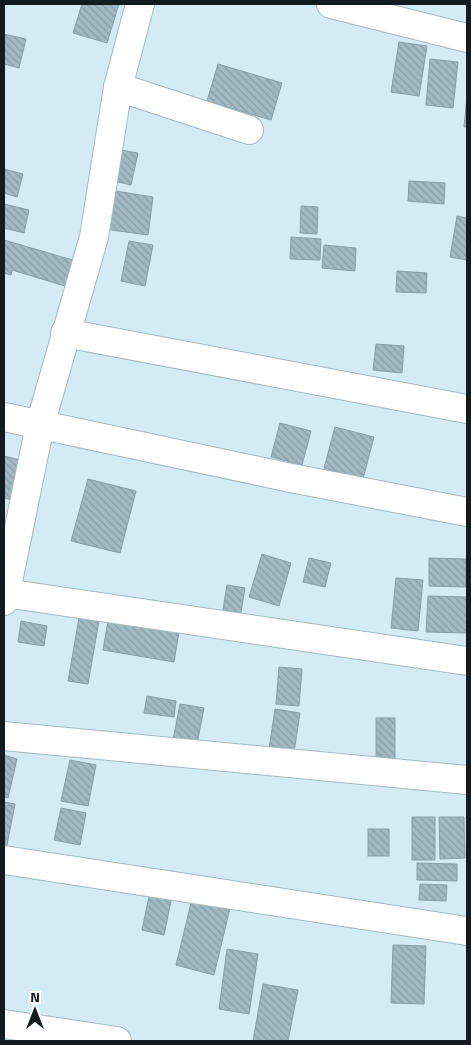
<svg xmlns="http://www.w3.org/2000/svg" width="471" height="1045" viewBox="0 0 471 1045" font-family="'Titillium Web',sans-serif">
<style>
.building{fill:url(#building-back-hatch);stroke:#879da7}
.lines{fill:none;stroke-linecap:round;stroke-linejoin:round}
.minor-casing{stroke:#a2b9c3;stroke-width:30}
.minor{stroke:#fff;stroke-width:28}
</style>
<defs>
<pattern id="building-back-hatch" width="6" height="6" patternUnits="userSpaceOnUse" patternTransform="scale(1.25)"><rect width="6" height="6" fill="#a2b8c2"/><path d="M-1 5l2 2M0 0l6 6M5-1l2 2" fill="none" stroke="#8a9ea6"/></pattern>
</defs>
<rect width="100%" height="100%" fill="#d4ebf6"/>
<g class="building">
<path d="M82,4h37l-12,39 -34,-10z"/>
<path d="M4,34l22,5 -7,29 -15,-4z"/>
<path d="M399,42l28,4 -8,50 -28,-4z"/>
<path d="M430,59l28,3 -5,46 -27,-3z"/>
<path d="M218,64l64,19 -11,37 -64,-19z"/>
<path d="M467,96v31h-3z"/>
<path d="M115,149l23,4 -7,32 -22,-5z"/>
<path d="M4,169l19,5 -6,23 -13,-4z"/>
<path d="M409,181l36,2 -1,21 -36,-3z"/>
<path d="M103,189l50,8 -5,38 -51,-7z"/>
<path d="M4,204l25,6 -5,23 -20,-5z"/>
<path d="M301,206l17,1 -1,27 -17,-1z"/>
<path d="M457,216l10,2v42l-17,-3z"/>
<path d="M291,237l30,2 -1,21 -30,-1z"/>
<path d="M4,240l72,21 -8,26 -56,-17 -1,5 -7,-2z"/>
<path d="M129,241l24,4 -8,41 -24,-5z"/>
<path d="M324,245l32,3 -1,23 -33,-3z"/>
<path d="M397,271l30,2 -1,20 -30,-1z"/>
<path d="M376,344l28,2 -2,27 -29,-3z"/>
<path d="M280,423l31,8 -9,34 -31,-8z"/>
<path d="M335,427l39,10 -11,42 -39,-11z"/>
<path d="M4,456l24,6 -9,40 -15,-4z"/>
<path d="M88,479l48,12 -16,62 -49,-12z"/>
<path d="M262,554l29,9 -12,43 -30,-9z"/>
<path d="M309,558l22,5 -6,24 -22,-5z"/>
<path d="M429,558l37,1v28l-37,-1z"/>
<path d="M396,578l27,2 -5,51 -27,-3z"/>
<path d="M227,585l18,3 -6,36 -18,-2z"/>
<path d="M428,596l39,1v36l-41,-1z"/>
<path d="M79,618l20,3 -11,63 -20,-3z"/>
<path d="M21,621l26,5 -3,20 -26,-4z"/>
<path d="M108,621l71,11 -5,30 -71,-12z"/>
<path d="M279,667l23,2 -3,37 -23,-2z"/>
<path d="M147,696l29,5 -2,16 -30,-4z"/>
<path d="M180,704l24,4 -7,36 -24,-4z"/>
<path d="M275,709l25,4 -7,46 -25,-3z"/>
<rect x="376" y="718" width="19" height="47"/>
<path d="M4,755l13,4 -9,39 -4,-1z"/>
<path d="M70,760l26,5 -8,41 -27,-5z"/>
<path d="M4,802l11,2 -9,46h-2z"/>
<path d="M61,808l25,5 -6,32 -26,-5z"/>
<rect x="412" y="817" width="23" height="43"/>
<path d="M439,817h25l1,41 -25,1z"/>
<rect x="368" y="829" width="21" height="27"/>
<path d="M417,863l40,1v17l-40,-1z"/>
<path d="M420,884l27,1 -1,16 -27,-1z"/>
<path d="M150,892l22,4 -8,39 -22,-5z"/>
<path d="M192,899l38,9 -16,67 -38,-10z"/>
<path d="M393,945l33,1 -2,58 -33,-1z"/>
<path d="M227,949l31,5 -9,60 -30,-5z"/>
<path d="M263,984l35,6 -10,51h-35z"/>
</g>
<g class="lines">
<defs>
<g id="minor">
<path d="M140,4l-22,83 131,43"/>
<path d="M331,4l136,34"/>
<path d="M65,333l402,76"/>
<path d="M4,417l287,61 176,34"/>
<path d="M5,593l462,68"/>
<path d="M4,601l36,-176 54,-188 24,-150"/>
<path d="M4,736l463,44"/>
<path d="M4,860l463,71"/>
<path d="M4,1024l113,17"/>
</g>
</defs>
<use href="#minor" class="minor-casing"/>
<use href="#minor" class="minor"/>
</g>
<rect width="471" height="1045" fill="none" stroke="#121b1f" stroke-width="10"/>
<g transform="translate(35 1010)" stroke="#ffffff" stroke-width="4" paint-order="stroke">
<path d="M0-4L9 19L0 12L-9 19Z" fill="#121b1f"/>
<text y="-8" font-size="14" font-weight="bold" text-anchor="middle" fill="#121b1f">N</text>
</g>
</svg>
